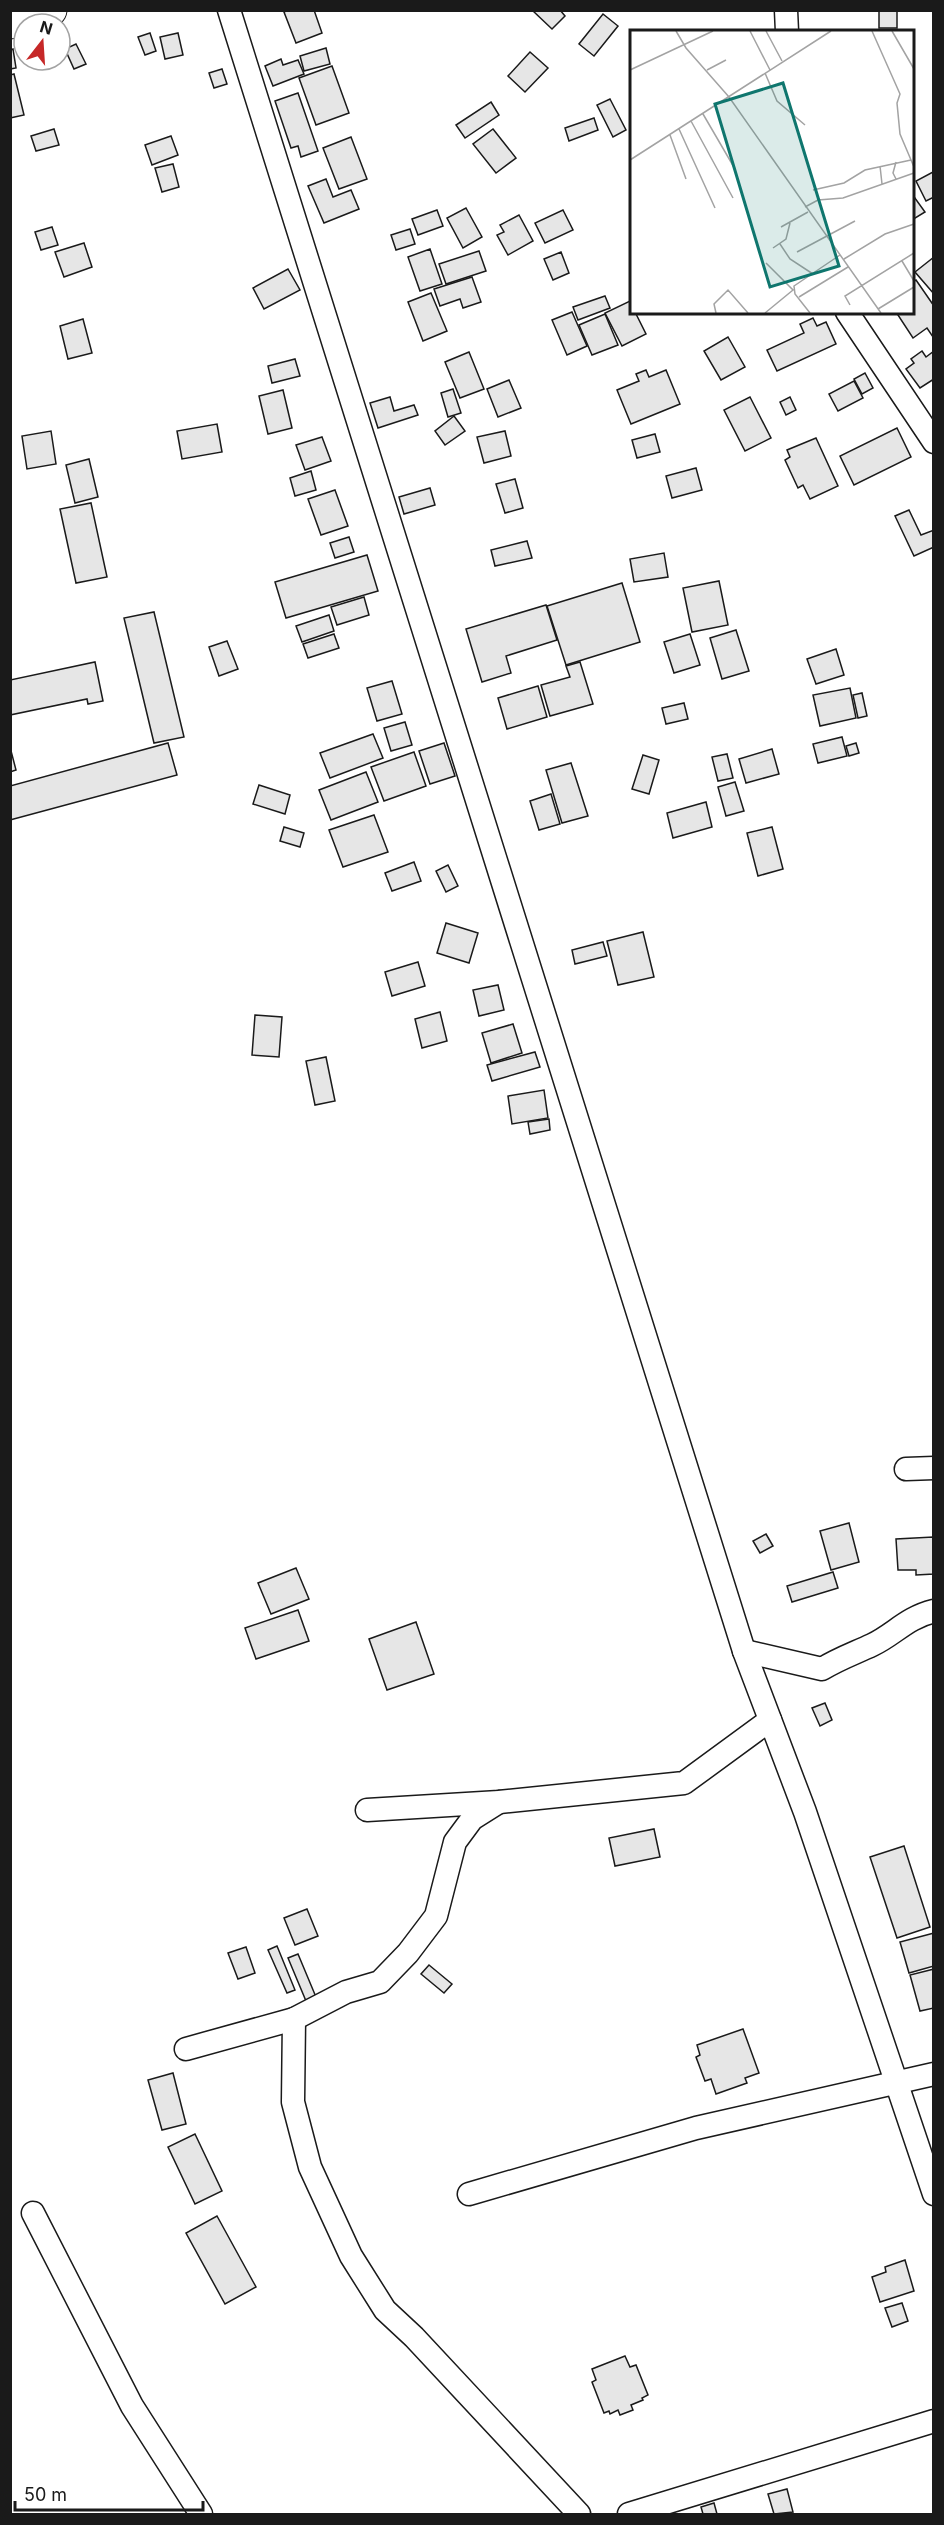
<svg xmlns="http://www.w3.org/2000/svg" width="944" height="2525" viewBox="0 0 944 2525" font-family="Inter,sans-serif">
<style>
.building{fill:#e6e6e6;stroke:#1a1a1a;stroke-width:1.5}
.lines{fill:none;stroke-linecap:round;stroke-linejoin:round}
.minor-casing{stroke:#1a1a1a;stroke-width:25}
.trunk-casing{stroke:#1a1a1a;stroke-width:35}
.minor{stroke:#fff;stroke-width:22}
.trunk{stroke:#fff;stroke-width:33}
.inset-road{fill:none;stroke:#a3a3a3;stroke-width:1.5}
.view{fill:#0f766e;fill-opacity:0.15;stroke:#0f766e;stroke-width:3}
.inset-edge{fill:none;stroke:#1a1a1a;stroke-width:3}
</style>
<rect width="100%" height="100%" fill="#fff"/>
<g class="building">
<path d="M288,10h26l8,23 -26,10 -12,-31z"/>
<path d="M532,10h28l5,6 -13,13z"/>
<rect x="879" y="10" width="18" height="18"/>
<path d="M603,14l15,12 -24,30 -15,-12z"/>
<path d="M150,33l6,18 -11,4 -7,-18z"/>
<path d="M178,33l5,22 -18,4 -5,-22z"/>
<path d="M76,44l10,20 -12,5 -9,-20z"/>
<path d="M326,48l4,16 -26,7 -4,-15z"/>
<path d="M13,49l3,19 -6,1v-19z"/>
<path d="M530,52l18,16 -23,24 -17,-16z"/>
<path d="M281,59l2,6 15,-5 6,14 -31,12 -8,-20z"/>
<path d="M332,66l17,47 -33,12 -17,-47z"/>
<path d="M222,69l5,15 -13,4 -5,-15z"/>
<path d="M14,74l10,41 -14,3v-43z"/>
<path d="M298,93l20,58 -17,6 -3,-11 -7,2 -16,-47z"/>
<path d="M610,99l16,31 -13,7 -16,-32z"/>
<path d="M491,102l8,13 -34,23 -9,-13z"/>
<path d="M594,118l4,12 -29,11 -4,-13z"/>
<path d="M54,129l5,16 -23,6 -5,-15z"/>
<path d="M493,129l23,29 -20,15 -23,-29z"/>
<path d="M171,136l7,19 -26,10 -7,-20z"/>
<path d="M351,137l16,42 -28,10 -16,-41z"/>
<path d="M173,164l6,23 -17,5 -7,-24z"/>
<path d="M933,172l1,25 -8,4 -10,-20z"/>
<path d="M326,179l7,18 18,-7 8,19 -35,14 -16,-37z"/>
<path d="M912,194l13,18 -13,8z"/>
<path d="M466,208l16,29 -19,11 -16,-30z"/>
<path d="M437,210l6,16 -25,9 -6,-16z"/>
<path d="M563,210l10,20 -28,13 -10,-20z"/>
<path d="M519,215l14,26 -25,14 -11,-20 7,-3 -4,-7z"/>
<path d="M52,227l6,18 -17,5 -6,-18z"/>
<path d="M410,229l5,15 -19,6 -5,-15z"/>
<path d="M84,243l8,24 -28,10 -9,-25z"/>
<path d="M430,249l12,35 -22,7 -12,-34z"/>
<path d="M479,251l7,20 -40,13 -7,-20z"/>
<path d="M561,252l8,21 -16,7 -9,-21z"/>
<path d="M934,257v37l-19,-22z"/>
<path d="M288,269l12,21 -36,19 -11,-21z"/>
<path d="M472,277l9,25 -18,6 -3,-9 -20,7 -6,-17z"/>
<path d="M916,280l18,26 -1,31 -6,-9 -14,10 -17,-26h16v-30z"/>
<path d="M431,293l16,38 -24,10 -15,-39z"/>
<path d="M605,296l5,12 -32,12 -5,-13z"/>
<path d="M630,301l2,11h3l11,22 -24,12 -17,-33z"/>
<path d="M572,312l15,34 -20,9 -15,-35z"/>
<path d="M605,314l13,31 -26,10 -13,-30z"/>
<path d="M813,318l4,8 9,-4 10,22 -59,27 -10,-21 37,-17 -4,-9z"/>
<path d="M83,319l9,34 -24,6 -8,-33z"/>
<path d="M728,337l17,30 -24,13 -17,-29z"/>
<path d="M922,351l4,6 8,-6v28l-14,9 -14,-19 8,-6 -3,-4z"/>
<path d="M469,352l15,37 -24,9 -15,-36z"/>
<path d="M295,359l5,17 -28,7 -4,-17z"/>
<path d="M646,370l3,7 17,-7 14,34 -49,20 -14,-34 22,-9 -3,-7z"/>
<path d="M865,373l8,15 -11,6 -8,-15z"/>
<path d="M509,380l12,28 -23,9 -11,-28z"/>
<path d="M854,381l9,17 -25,13 -9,-17z"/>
<path d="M453,389l8,24 -13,4 -7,-24z"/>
<path d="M283,390l9,38 -24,6 -9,-38z"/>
<path d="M390,397l4,14 20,-6 4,10 -40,13 -8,-25z"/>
<path d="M750,397l21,41 -26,13 -21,-41z"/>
<path d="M790,397l6,13 -10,5 -6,-13z"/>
<path d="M454,416l11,15 -20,14 -10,-14z"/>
<path d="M217,424l5,28 -40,7 -5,-28z"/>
<path d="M897,428l14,29 -57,28 -14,-29z"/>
<path d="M51,431l5,33 -29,5 -5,-33z"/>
<path d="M505,431l6,25 -27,7 -7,-26z"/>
<path d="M655,434l5,18 -23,6 -5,-18z"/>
<path d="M322,437l9,24 -26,9 -9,-25z"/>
<path d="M816,438l22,48 -28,13 -7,-14 -5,3 -13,-28 5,-3 -3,-7z"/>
<path d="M89,459l9,38 -23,6 -9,-38z"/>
<path d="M696,468l6,22 -30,8 -6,-22z"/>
<path d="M311,471l5,19 -21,6 -5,-18z"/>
<path d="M515,479l8,29 -18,5 -9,-29z"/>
<path d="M430,488l5,17 -31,9 -5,-17z"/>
<path d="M335,490l13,36 -27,9 -13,-36z"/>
<path d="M91,503l16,74 -31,6 -16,-74z"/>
<path d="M909,510l12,25 13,-5v17l-20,9 -19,-40z"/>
<path d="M349,537l5,15 -19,6 -5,-15z"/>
<path d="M527,541l5,17 -37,8 -4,-16z"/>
<path d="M664,553l4,24 -34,5 -4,-23z"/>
<path d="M367,555l11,36 -92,27 -11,-36z"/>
<path d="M719,581l9,44 -36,7 -9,-44z"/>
<path d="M622,583l18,59 -74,23 -19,-59z"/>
<path d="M364,597l5,18 -32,10 -6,-18z"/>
<path d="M546,605l11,35 -51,16 5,17 -29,9 -16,-53z"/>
<path d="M154,612l30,125 -30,6 -30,-125z"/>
<path d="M329,615l5,16 -32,11 -6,-16z"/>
<path d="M736,630l13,41 -27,8 -12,-41z"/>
<path d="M334,634l5,14 -31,10 -5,-14z"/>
<path d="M690,634l10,31 -26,8 -10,-31z"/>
<path d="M227,641l11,28 -19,7 -10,-29z"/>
<path d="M836,649l8,26 -28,9 -9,-25z"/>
<path d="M95,662l8,39 -15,3 -1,-5 -77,16v-35z"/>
<path d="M580,662l13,42 -43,12 -9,-31 29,-8 -4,-11z"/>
<path d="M392,681l10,33 -25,7 -10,-33z"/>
<path d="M538,686l9,31 -40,12 -9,-31z"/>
<path d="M850,688l6,30 -36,8 -7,-31z"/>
<path d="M862,693l5,23 -9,2 -5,-23z"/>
<path d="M684,703l4,16 -22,5 -4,-16z"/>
<path d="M405,722l7,23 -21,6 -7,-23z"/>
<path d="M373,734l10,24 -53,20 -10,-25z"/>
<path d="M842,737l5,19 -29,7 -5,-19z"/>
<path d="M168,743l9,32 -167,45v-34z"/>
<path d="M444,743l11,33 -25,8 -11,-33z"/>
<path d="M856,743l3,10 -10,3 -3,-10z"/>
<path d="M10,747l6,23 -6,2z"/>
<path d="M772,749l7,25 -33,9 -7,-24z"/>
<path d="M414,752l12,34 -42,15 -13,-34z"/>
<path d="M727,754l6,24 -15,3 -6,-24z"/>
<path d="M643,755l16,5 -10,34 -17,-5z"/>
<path d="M571,763l17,53 -26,7 -16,-53z"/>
<path d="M366,772l12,30 -47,18 -12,-30z"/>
<path d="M735,782l9,29 -18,5 -8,-29z"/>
<path d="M259,785l31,10 -5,19 -32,-10z"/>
<path d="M551,794l9,30 -21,6 -9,-29z"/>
<path d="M706,802l6,25 -39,11 -6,-25z"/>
<path d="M374,815l14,37 -45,15 -14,-37z"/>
<path d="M284,827l20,6 -4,14 -20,-6z"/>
<path d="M772,827l11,42 -25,7 -11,-43z"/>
<path d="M414,862l7,19 -29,10 -7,-18z"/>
<path d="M448,865l10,21 -12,6 -10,-21z"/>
<path d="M446,923l32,10 -9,30 -32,-10z"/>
<path d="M643,932l11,45 -36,8 -11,-44z"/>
<path d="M603,942l4,14 -32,8 -3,-14z"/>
<path d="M418,962l7,24 -33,10 -7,-24z"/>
<path d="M498,985l6,25 -25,6 -6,-26z"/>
<path d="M440,1012l7,29 -25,7 -7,-29z"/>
<path d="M255,1015l27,2 -3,40 -27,-2z"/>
<path d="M513,1024l9,29 -31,10 -9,-30z"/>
<path d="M535,1052l5,15 -48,14 -5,-16z"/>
<path d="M326,1057l9,44 -20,4 -9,-44z"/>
<path d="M544,1090l4,28 -36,6 -4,-28z"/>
<path d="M549,1119l1,11 -20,4 -2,-12z"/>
<path d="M849,1523l10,39 -28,8 -11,-39z"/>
<path d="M766,1534l7,12 -13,7 -7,-12z"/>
<path d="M933,1537l1,37 -18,1v-5h-18l-2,-31z"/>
<path d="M296,1568l13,31 -38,15 -13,-31z"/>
<path d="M833,1572l5,16 -46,14 -5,-16z"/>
<path d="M298,1610l11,31 -53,18 -11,-31z"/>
<path d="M416,1622l18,52 -47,16 -18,-51z"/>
<path d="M825,1703l7,17 -12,6 -8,-18z"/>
<path d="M654,1829l6,28 -45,9 -6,-28z"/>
<path d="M904,1846l26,81 -33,11 -27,-81z"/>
<path d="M307,1909l11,27 -23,9 -11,-27z"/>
<path d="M934,1933v33l-25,7 -9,-31z"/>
<path d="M277,1946l18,44 -8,3 -19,-43z"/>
<path d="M246,1947l9,26 -17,6 -10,-26z"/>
<path d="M298,1954l18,43 -10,4 -18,-43z"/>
<path d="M429,1965l23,19 -8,9 -23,-19z"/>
<path d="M934,1969v39l-14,3 -10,-36z"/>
<path d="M743,2029l16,44 -14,5 2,5 -31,11 -5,-15 -6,2 -9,-24 4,-2 -3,-10z"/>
<path d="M173,2073l13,51 -24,6 -14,-50z"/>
<path d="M195,2134l27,57 -27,13 -27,-57z"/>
<path d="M217,2216l39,71 -31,17 -39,-71z"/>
<path d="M905,2260l9,31 -34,11 -8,-25 14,-5 -1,-5z"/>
<path d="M902,2303l6,18 -16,6 -7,-19z"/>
<path d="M625,2356l5,11 6,-2 12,30 -6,3 1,2 -12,5 2,5 -13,5 -2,-5 -8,4 -1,-3 -5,2 -12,-31 4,-2 -4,-11z"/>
<path d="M787,2489l6,23 -19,2 -6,-20z"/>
<path d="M714,2503l3,11h-14l-2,-7z"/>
</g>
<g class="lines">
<defs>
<g id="minor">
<path d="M229,10l515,1641 61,161 129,382"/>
<path d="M786,10l1,22"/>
<path d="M847,312l87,130"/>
<path d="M906,1469l28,-1"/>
<path d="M744,1651l78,18c16,-10 33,-16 50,-24 23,-11 34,-27 62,-34"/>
<path d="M367,1810l132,-8 185,-19 86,-63"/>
<path d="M294,2019l-1,83 17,65 41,89 34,54 29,27 165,177"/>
<path d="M186,2049l108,-30 52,-27 34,-10 28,-29 28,-37 19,-74 17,-23 27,-17"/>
<path d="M469,2194l227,-66 238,-54"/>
<path d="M33,2213l99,193 69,108"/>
<path d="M629,2514l305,-93"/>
</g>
<path id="trunk" d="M10,22l40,-12"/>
</defs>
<use href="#minor" class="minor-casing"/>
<use href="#trunk" class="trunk-casing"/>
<use href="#minor" class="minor"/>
<use href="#trunk" class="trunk"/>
</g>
<g transform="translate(630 30)">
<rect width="284" height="284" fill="#fff"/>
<path class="inset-road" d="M46,1l10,17 43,49 152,216M120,1l20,39M136,1l16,30M242,1l28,63 -3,9 3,31 14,33M262,1l22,38M0,40l83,-39M77,40l19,-10M135,43l12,28 28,24M73,84l32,55M61,91l42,77M49,99l36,79M40,105l16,44M0,130l201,-129M266,132l-3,11 3,6M250,136l2,18M183,160l31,-7 21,-13 46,-10M175,177l13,-7 25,-2 71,-25M151,197l27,-15M150,214l10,15 23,15M143,218l13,-9 4,-16M167,222l58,-31M214,229l41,-25 29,-10M272,231l12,20M169,267l49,-30M220,275l-5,-9 69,-43M248,279l36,-22M86,283l-2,-9 14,-14 20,23M135,283l28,-23 -27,-27M180,283l-15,-19 -1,-8 46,-31"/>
<path class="view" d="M153,53l56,183 -69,21 -55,-183z"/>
<rect width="284" height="284" class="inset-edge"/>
</g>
<rect width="944" height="2525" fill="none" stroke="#1a1a1a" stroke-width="24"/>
<g transform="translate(42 42) rotate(17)"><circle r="28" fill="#ffffff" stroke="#a3a3a3" stroke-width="1.5"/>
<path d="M0-4.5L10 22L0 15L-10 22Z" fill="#c62828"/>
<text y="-9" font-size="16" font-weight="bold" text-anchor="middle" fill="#1a1a1a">N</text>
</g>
<path d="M15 2501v9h188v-9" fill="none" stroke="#1a1a1a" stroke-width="3"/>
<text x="24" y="2501" font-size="18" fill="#1a1a1a" stroke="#ffffff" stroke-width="4.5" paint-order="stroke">50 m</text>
</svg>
